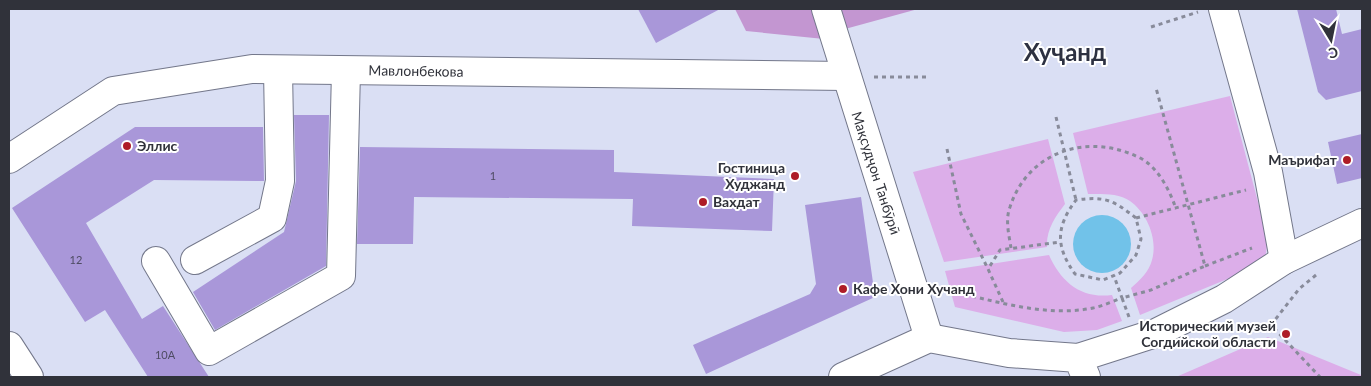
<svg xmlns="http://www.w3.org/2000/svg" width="1371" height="386" viewBox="0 0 1371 386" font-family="Lato,sans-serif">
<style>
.green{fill:#dcaee9}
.forest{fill:#c396d1}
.water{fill:#71c2e9}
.building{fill:#a997d9}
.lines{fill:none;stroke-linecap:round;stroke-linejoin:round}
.minor-casing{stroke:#73778a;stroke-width:30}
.major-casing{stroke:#73778a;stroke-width:30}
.path{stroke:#888b9a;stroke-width:3;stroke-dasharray:4 4;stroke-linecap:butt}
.minor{stroke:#fff;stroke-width:28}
.major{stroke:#fff;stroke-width:28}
.poi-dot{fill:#ae1c27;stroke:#fff;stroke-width:2}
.labels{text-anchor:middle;stroke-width:4;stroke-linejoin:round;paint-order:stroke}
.number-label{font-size:11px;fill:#4e4b62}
.street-label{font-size:14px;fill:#30323a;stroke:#fff}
.poi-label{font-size:14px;font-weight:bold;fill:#30323a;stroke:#fff;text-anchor:start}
.town-label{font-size:24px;font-weight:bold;fill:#2d3141;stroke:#fff}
</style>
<rect width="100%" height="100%" fill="#dadff4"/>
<g class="green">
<path d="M1230,96l38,144 -3,19 -6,7 -119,49 -9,-27c9,-8 18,-16 21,-28 6,-21 -5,-47 -22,-59 -11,-8 -29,-7 -42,-7l-15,-61z"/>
<path d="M1048,139l17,65c-10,13 -19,26 -18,43l-103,15 -31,-90z"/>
<path d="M1049,255c12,27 32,44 63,40l10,26 -25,9 -33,2 -109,-25 -10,-36z"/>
<path d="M1268,337l93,38 1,2h-186z"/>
</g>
<g class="forest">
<path d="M735,9h90l9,31 -88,-9z"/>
<path d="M839,9h79l-73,20z"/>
</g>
<circle class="water" cx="1102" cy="244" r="29"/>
<g class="building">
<path d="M638,9h82l-64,34z"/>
<path d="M1297,9h39l6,25 20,-5v62l-36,9 -8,-8z"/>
<path d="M294,115h35l-3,151 -111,64 -22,-38 91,-60 12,-51z"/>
<path d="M135,127h128l1,54 -110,-1 -68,43 56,96 21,-13 46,71h-61l-43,-67 -20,12 -73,-114z"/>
<path d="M1362,134v44l-25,6 -9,-42z"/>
<path d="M360,147l254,3v22l160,7 -2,52 -140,-5 1,-27 -219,-2 -1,47h-56z"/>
<path d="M861,197l14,100 -169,77 -13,-29 117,-51 6,-10 -11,-79z"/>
</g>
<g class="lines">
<defs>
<g id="minor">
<path d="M826,9l103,329"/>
<path d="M1223,9l45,163 16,88"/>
<path d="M9,159l104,-68 139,-22 594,7"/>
<path d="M195,260l77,-42 8,-37 -2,-111"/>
<path d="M156,261l53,90 132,-75 5,-205"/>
<path d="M1078,358l78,-25 68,-34 60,-39 78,-37"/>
</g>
<g id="major">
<path d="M9,346l20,31"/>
<path d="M843,377l86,-39 80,15 69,5 8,19"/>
</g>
</defs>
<use href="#minor" class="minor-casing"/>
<use href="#major" class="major-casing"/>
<g class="path">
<path d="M1151,27l47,-15"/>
<path d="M874,77h52"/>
<path d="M1056,117l20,83"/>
<path d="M947,149l14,65 27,55"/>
<path d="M1136,218c-23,-18 -31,-22 -60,-18 -21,28 -20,47 -1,74l28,6 17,-7 16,-18 5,-16 -5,-21 110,-28"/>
<path d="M1011,248c-2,-13 -6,-28 -1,-41 19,-58 81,-75 132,-48 17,10 28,32 34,50"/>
<path d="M1205,266l47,-18"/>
<path d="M1316,275l-17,14 -28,36 49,52"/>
<path d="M941,289c48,10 102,29 152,19 10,-2 20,-7 29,-10l-8,-22"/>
<path d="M1003,302l-15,-33 12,-19 60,-8"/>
<path d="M1129,317l-7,-19 29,-8 54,-24 -49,-178"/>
</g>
<use href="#minor" class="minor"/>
<use href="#major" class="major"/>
</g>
<g class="poi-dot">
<circle cx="127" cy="146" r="5"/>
<circle cx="1347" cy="160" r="5"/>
<circle cx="795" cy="176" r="5"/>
<circle cx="703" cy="202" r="5"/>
<circle cx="843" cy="289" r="5"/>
<circle cx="1286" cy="334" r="5"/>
</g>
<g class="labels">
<g class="number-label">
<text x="493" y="180">1</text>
<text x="76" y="264">12</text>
<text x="165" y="359">10А</text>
</g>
<g class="street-label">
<text transform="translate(416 71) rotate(1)" y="5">Мавлонбекова</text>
<text transform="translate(876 173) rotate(72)" y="5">Мақсудҷон Танбӯрӣ</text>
</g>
<g class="poi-label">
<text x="137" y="151">Эллис</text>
<text x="1337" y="165" text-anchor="end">Маърифат</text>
<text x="785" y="173" text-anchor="end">Гостиница<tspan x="785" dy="16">Худжанд</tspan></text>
<text x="713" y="207">Вахдат</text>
<text x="853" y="294">Кафе Хони Хучанд</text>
<text x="1276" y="331" text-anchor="end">Исторический музей<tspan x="1276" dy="16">Согдийской области</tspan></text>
</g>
<g class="town-label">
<text x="1065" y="61">Хуҷанд</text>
</g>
</g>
<rect width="1371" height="386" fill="none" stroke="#30323a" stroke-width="20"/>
<g transform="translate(1331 40) rotate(170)" stroke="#ffffff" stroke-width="4" paint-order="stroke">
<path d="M0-4L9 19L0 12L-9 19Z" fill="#30323a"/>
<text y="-8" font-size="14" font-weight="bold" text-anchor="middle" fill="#30323a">С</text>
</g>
</svg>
